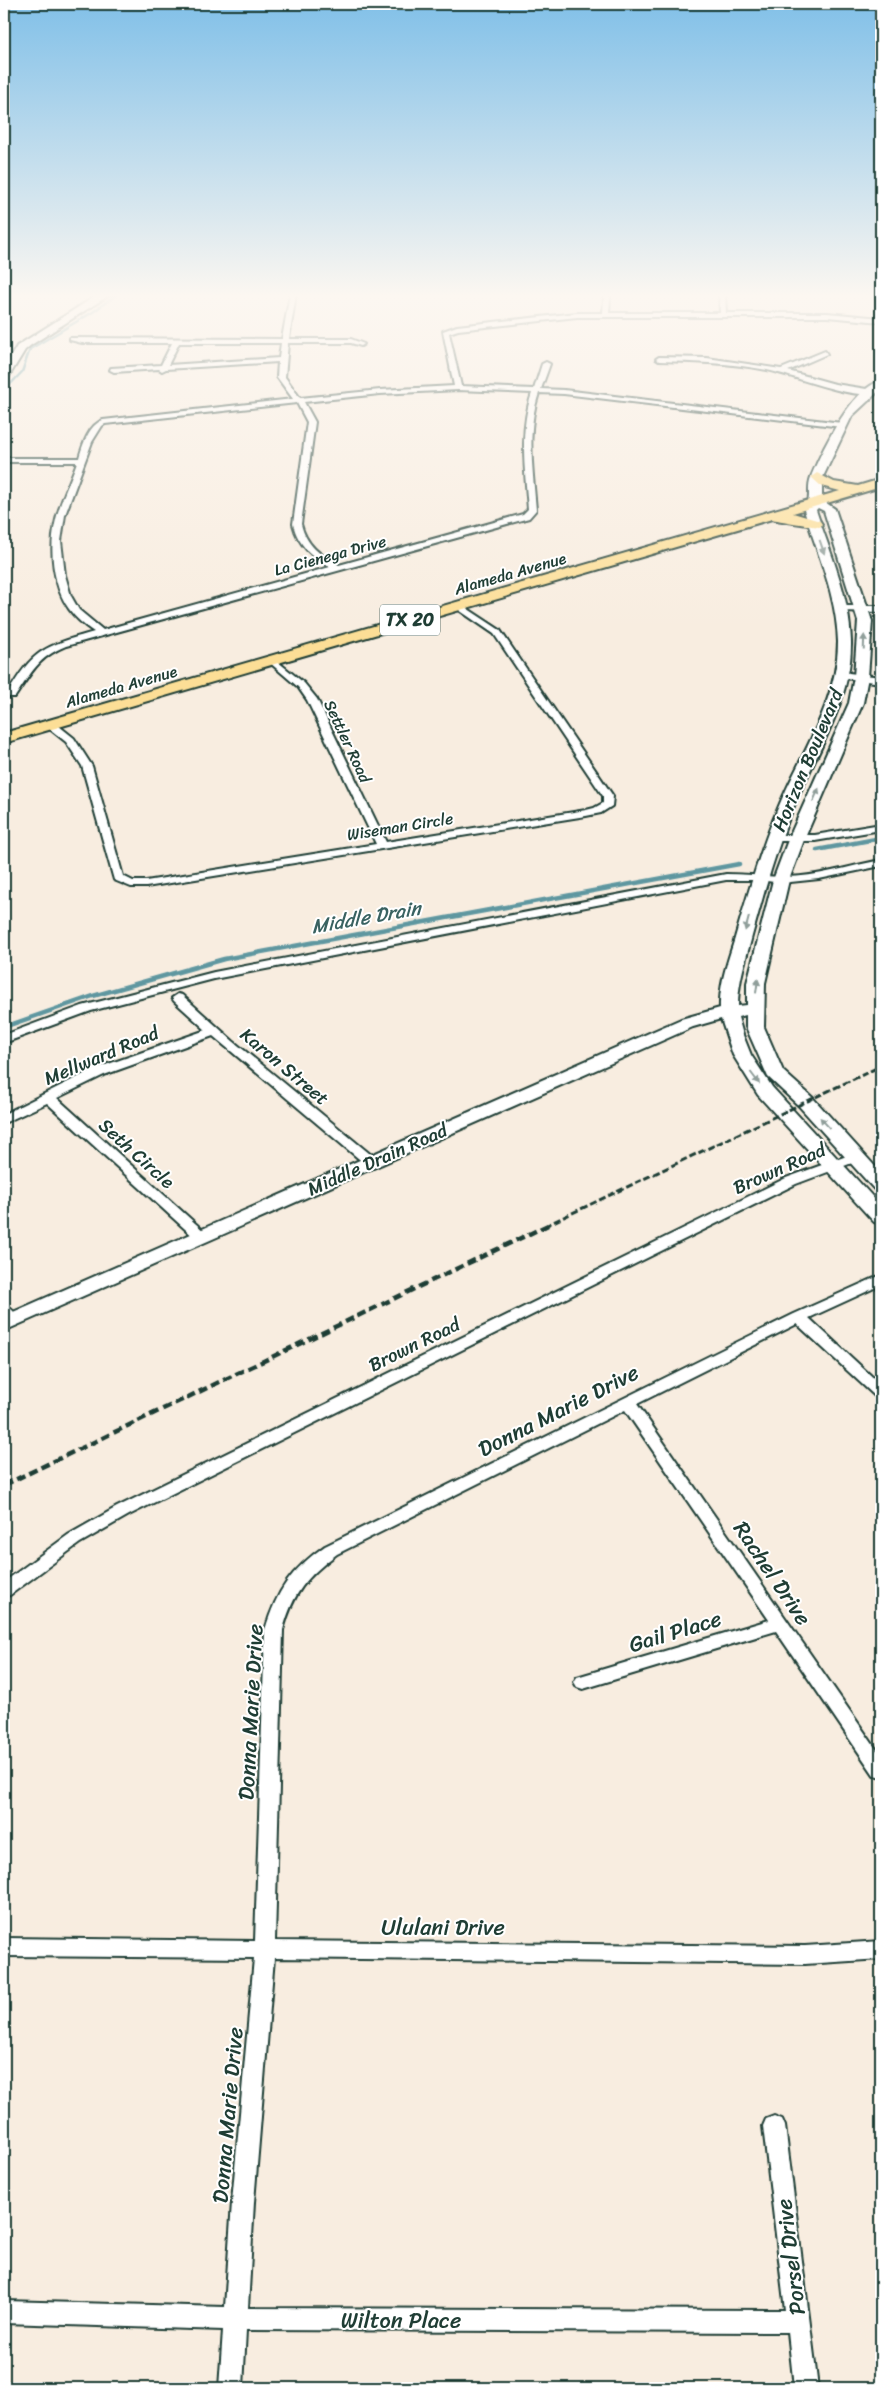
<svg xmlns="http://www.w3.org/2000/svg" width="885" height="2392" viewBox="0 0 885 2392" font-family="Sriracha,sans-serif">
<style>
.lines{fill:none;stroke-linecap:round;stroke-linejoin:round}
.stream-far1{stroke:#5e97a0;stroke-width:2.5}
.stream{stroke:#5e97a0;stroke-width:4.5}
.street-casing{stroke:#1f3d34;stroke-width:4}
.secondary-casing{stroke:#1f3d34;stroke-width:4}
.primary-casing{stroke:#1f3d34;stroke-width:4}
.street{fill:#fff;fill-rule:evenodd}
.secondary{fill:#fff;fill-rule:evenodd}
.primary{fill:#fcde96;fill-rule:evenodd}
.rail-far1{stroke:#1f3d34;stroke-width:3;stroke-dasharray:7 3;stroke-linecap:butt}
.rail{stroke:#1f3d34;stroke-width:4.5;stroke-dasharray:9 4.5;stroke-linecap:butt}
.oneway{fill:#8f9e9a}
.labels{text-anchor:middle;stroke-width:4;stroke-linejoin:round;paint-order:stroke}
.far-street-label{font-size:16px;fill:#1f3d34;stroke:#fff}
.shield{fill:#fff;stroke:#627771;stroke-width:1}
.shield-label{font-size:18px;font-weight:bold;fill:#1f3d34}
.street-label{font-size:19px;fill:#1f3d34;stroke:#fff}
.water-label{font-size:20px;font-style:italic;fill:#396261;stroke:#fff}
.near-street-label{font-size:22px;fill:#1f3d34;stroke:#fff}
</style>
<rect width="100%" height="100%" fill="#f8ede0"/>
<filter id="ink" filterUnits="userSpaceOnUse"><feTurbulence type="fractalNoise" baseFrequency=".02" numOctaves="2"/><feDisplacementMap in="SourceGraphic" scale="10" xChannelSelector="R" yChannelSelector="G"/><feConvolveMatrix kernelMatrix="1 2 1 2 8 2 1 2 1" color-interpolation-filters="sRGB"/></filter>
<g filter="url(#ink)">
<g class="lines">
<path class="stream-far1" d="M4,391l18,-19 8,-23 63,-37 24,-18"/>
<g class="stream">
<path d="M817,850l64,-12"/>
<path d="M4,1027l89,-31 131,-37 515,-95"/>
</g>
<defs>
<g id="street">
<path d="M290,294h6l-7,45h62l13,5 -3,2 -10,-3h-63l-3,34 15,21 80,-8 74,-4 -11,-55 14,-5 120,-13h26l1,-15 -3,-4h6l3,4 -1,15h111l-1,-19h6l1,19h101l54,5v4l-54,-5h-250l-119,13 -9,3 12,53 73,3 8,-25 4,-2 4,2 -9,25 23,1 278,33 4,2 -4,2 -278,-33 -25,-1c-13,38 -6,78 -3,117l-7,8 -463,128c-29,12 -34,26 -51,51h-6l-2,-2c26,-46 38,-49 87,-63 -9,-6 -18,-13 -25,-23 -16,-22 -20,-59 -14,-85 4,-21 15,-42 22,-62h-73v-4h75c4,-14 10,-33 24,-38l190,-21 -16,-22 1,-15 -112,7 -4,2 -3,-2 -45,3 -4,-2 1,-2 50,-3 11,-22h-90l-12,-3v-2l212,1zM179,343h102l-2,15 -111,7zM458,390l74,3c-13,38 -7,77 -4,116l-5,5 -184,51c-19,-10 -33,-20 -38,-41l14,-102 -11,-20 76,-8zM297,403l10,19 -14,102c5,21 19,33 37,43l-227,63 -24,-20 -8,-14 -6,-21 -4,-34 4,-26 27,-73 10,-16 3,-2z"/>
<path d="M825,351l2,3 -39,17 47,13 38,6v4c-29,3 -77,-18 -106,-24 -36,-7 -72,-8 -108,-9l-3,-2 3,-2 48,1 74,11z"/>
<path d="M459,603l41,27 113,166 -1,10 -11,7 -15,3 -440,71h-15l-17,-7 -32,-114 -16,-24 -20,-16v-4h8l20,16 18,28 31,110 10,5h13l230,-37 -69,-144 -9,-13 -29,-25v-4l3,-1 32,26 13,16 69,143 200,-32 8,-2 9,-5v-7l-109,-162 -38,-26 -1,-2z"/>
<path d="M842,606h39v6l-42,-1 -2,-2z"/>
<path d="M841,672l40,5v6l-43,-6 -2,-2z"/>
<path d="M881,824v6l-66,11h-41l-5,-3 5,-3h41z"/>
<path d="M881,860v6l-62,13 -38,4 -21,-3h-34l-512,99 -123,32 -87,32v-8l78,-29 132,-34 512,-98c18,0 36,2 55,3 33,1 68,-11 100,-17z"/>
<path d="M178,994l4,1 51,46 142,117 2,3 -2,3h-10l-152,-128 -109,39 -47,23 149,135 2,3 -2,3h-10l-149,-136 -43,20v-9l90,-45 112,-39 -32,-29 -2,-3z"/>
<path d="M855,1153l5,1 2,3 -2,3 -64,24 -667,331 -49,28 -70,52 -6,2v-15l64,-47 49,-28 669,-329z"/>
<path d="M881,1275v10l-72,33 72,67v13l-5,-1 -79,-73 -160,80 244,352v21l-7,-2 -98,-144 -193,58 -6,-2 -3,-5 3,-5 192,-57 -144,-210 -288,144c-31,23 -44,39 -54,76l-8,311 530,5 76,-5v18l-76,5 -531,-6 -20,244 -6,106 537,2 -22,-184 3,-7 8,-3 8,3 3,7 33,262h-24l-6,-56 -542,-2 -3,58h-24l4,-58 -219,-7v-22l221,6 7,-105 22,-244 -250,-2v-18l251,3 10,-311c12,-40 26,-60 60,-84l469,-232z"/>
<path d="M4,1305c7,2 12,9 16,15l-2,3h-10l-4,-4z"/>
</g>
<g id="secondary">
<path d="M99,294h12l-80,51 -6,5 -17,28 -4,1v-11l13,-22z"/>
<path d="M881,381v8l-29,27 -30,63v21l13,9 37,112 -4,56 -5,26 -59,137 -15,40 -24,103 -1,44 19,44 30,27 68,75v18l-7,-2 -75,-83 -31,-29 -22,-50v-12l-8,2 5,18 8,20 21,32 109,119v18l-7,-2 -116,-127 -25,-40 -12,-36 -28,8 -689,304v-15l677,-297 39,-11c-1,-24 8,-47 15,-70 15,-51 29,-102 52,-150 22,-46 51,-94 51,-146 -1,-46 -21,-89 -34,-132 9,-13 2,-20 7,-33 11,-27 40,-88 70,-96zM818,508l6,3 34,110 -4,56 -5,26 -61,137 -15,40 -26,103v22l-9,1c0,-24 8,-47 14,-70 14,-51 28,-101 50,-148 21,-46 50,-94 49,-146 -1,-46 -21,-89 -35,-132z"/>
</g>
<path id="primary" d="M817,473l17,9 24,4 23,-7v8l-88,26 27,8 2,3 -2,3c-3,0 -45,-7 -48,-8l-768,224v-10l836,-242 -19,-5 -10,-9z"/>
</defs>
<use href="#street" class="street-casing"/>
<use href="#secondary" class="secondary-casing"/>
<use href="#primary" class="primary-casing"/>
<use href="#street" class="street"/>
<use href="#secondary" class="secondary"/>
<use href="#primary" class="primary"/>
<path class="rail-far1" d="M545,1226l336,-160"/>
<path class="rail" d="M4,1485l544,-260"/>
</g>
<defs><path id="oneway-solid" d="M-6-.8H1V-3.2L6.5 0L1 3.2V.8H-6Z" transform="scale(1.25)"/></defs>
<g class="oneway">
<use href="#oneway-solid" transform="translate(822 547) rotate(71)"/>
<use href="#oneway-solid" transform="translate(864 642) rotate(-88)"/>
<use href="#oneway-solid" transform="translate(816 795) rotate(-66)"/>
<use href="#oneway-solid" transform="translate(747 924) rotate(105)"/>
<use href="#oneway-solid" transform="translate(757 986) rotate(-82)"/>
<use href="#oneway-solid" transform="translate(755 1078) rotate(53)"/>
<use href="#oneway-solid" transform="translate(825 1123) rotate(-132)"/>
</g>
</g>
<linearGradient id="sky" x2="0" y2="1"><stop stop-color="#81c0e8"/><stop offset="0.47" stop-color="#fcf7f1"/><stop offset="1" stop-color="#fcf7f1" stop-opacity="0"/></linearGradient>
<rect width="885" height="629" fill="url(#sky)"/>
<g class="labels">
<g class="far-street-label">
<text transform="translate(330 555) rotate(-15)" y="6">La Cienega Drive</text>
<text transform="translate(510 573) rotate(-16)" y="6">Alameda Avenue</text>
<text transform="translate(121 686) rotate(-16)" y="6">Alameda Avenue</text>
<text transform="translate(348 741) rotate(65)" y="6">Settler Road</text>
<text transform="translate(400 826) rotate(-9)" y="6">Wiseman Circle</text>
</g>
<rect class="shield" x="380" y="604.5" width="60" height="31" rx="4"/>
<g class="shield-label">
<text x="410" y="626">TX 20</text>
</g>
<g class="street-label">
<text transform="translate(807 760) rotate(-67)" y="7">Horizon Boulevard</text>
<text transform="translate(101 1055) rotate(-23)" y="7">Mellward Road</text>
<text transform="translate(285 1066) rotate(40)" y="7">Karon Street</text>
<text transform="translate(137 1153) rotate(42)" y="7">Seth Circle</text>
<text transform="translate(377 1159) rotate(-24)" y="7">Middle Drain Road</text>
<text transform="translate(779 1168) rotate(-24)" y="7">Brown Road</text>
<text transform="translate(414 1344) rotate(-26)" y="7">Brown Road</text>
</g>
<g class="water-label">
<text transform="translate(366 917) rotate(-10)" y="7">Middle Drain</text>
</g>
<g class="near-street-label">
<text transform="translate(558 1410) rotate(-27)" y="8">Donna Marie Drive</text>
<text transform="translate(773 1573) rotate(56)" y="8">Rachel Drive</text>
<text transform="translate(675 1631) rotate(-17)" y="8">Gail Place</text>
<text transform="translate(250 1712) rotate(-87)" y="8">Donna Marie Drive</text>
<text x="443" y="1935">Ululani Drive</text>
<text transform="translate(227 2115) rotate(-85)" y="8">Donna Marie Drive</text>
<text transform="translate(790 2257) rotate(-97)" y="8">Porsel Drive</text>
<text x="401" y="2328">Wilton Place</text>
</g>
</g>
<rect width="885" height="2392" fill="none" stroke="#fff" stroke-width="20"/>
<rect x="10" y="10" width="865" height="2372" fill="none" stroke="#1f3d34" stroke-width="2" filter="url(#ink)"/>
</svg>
